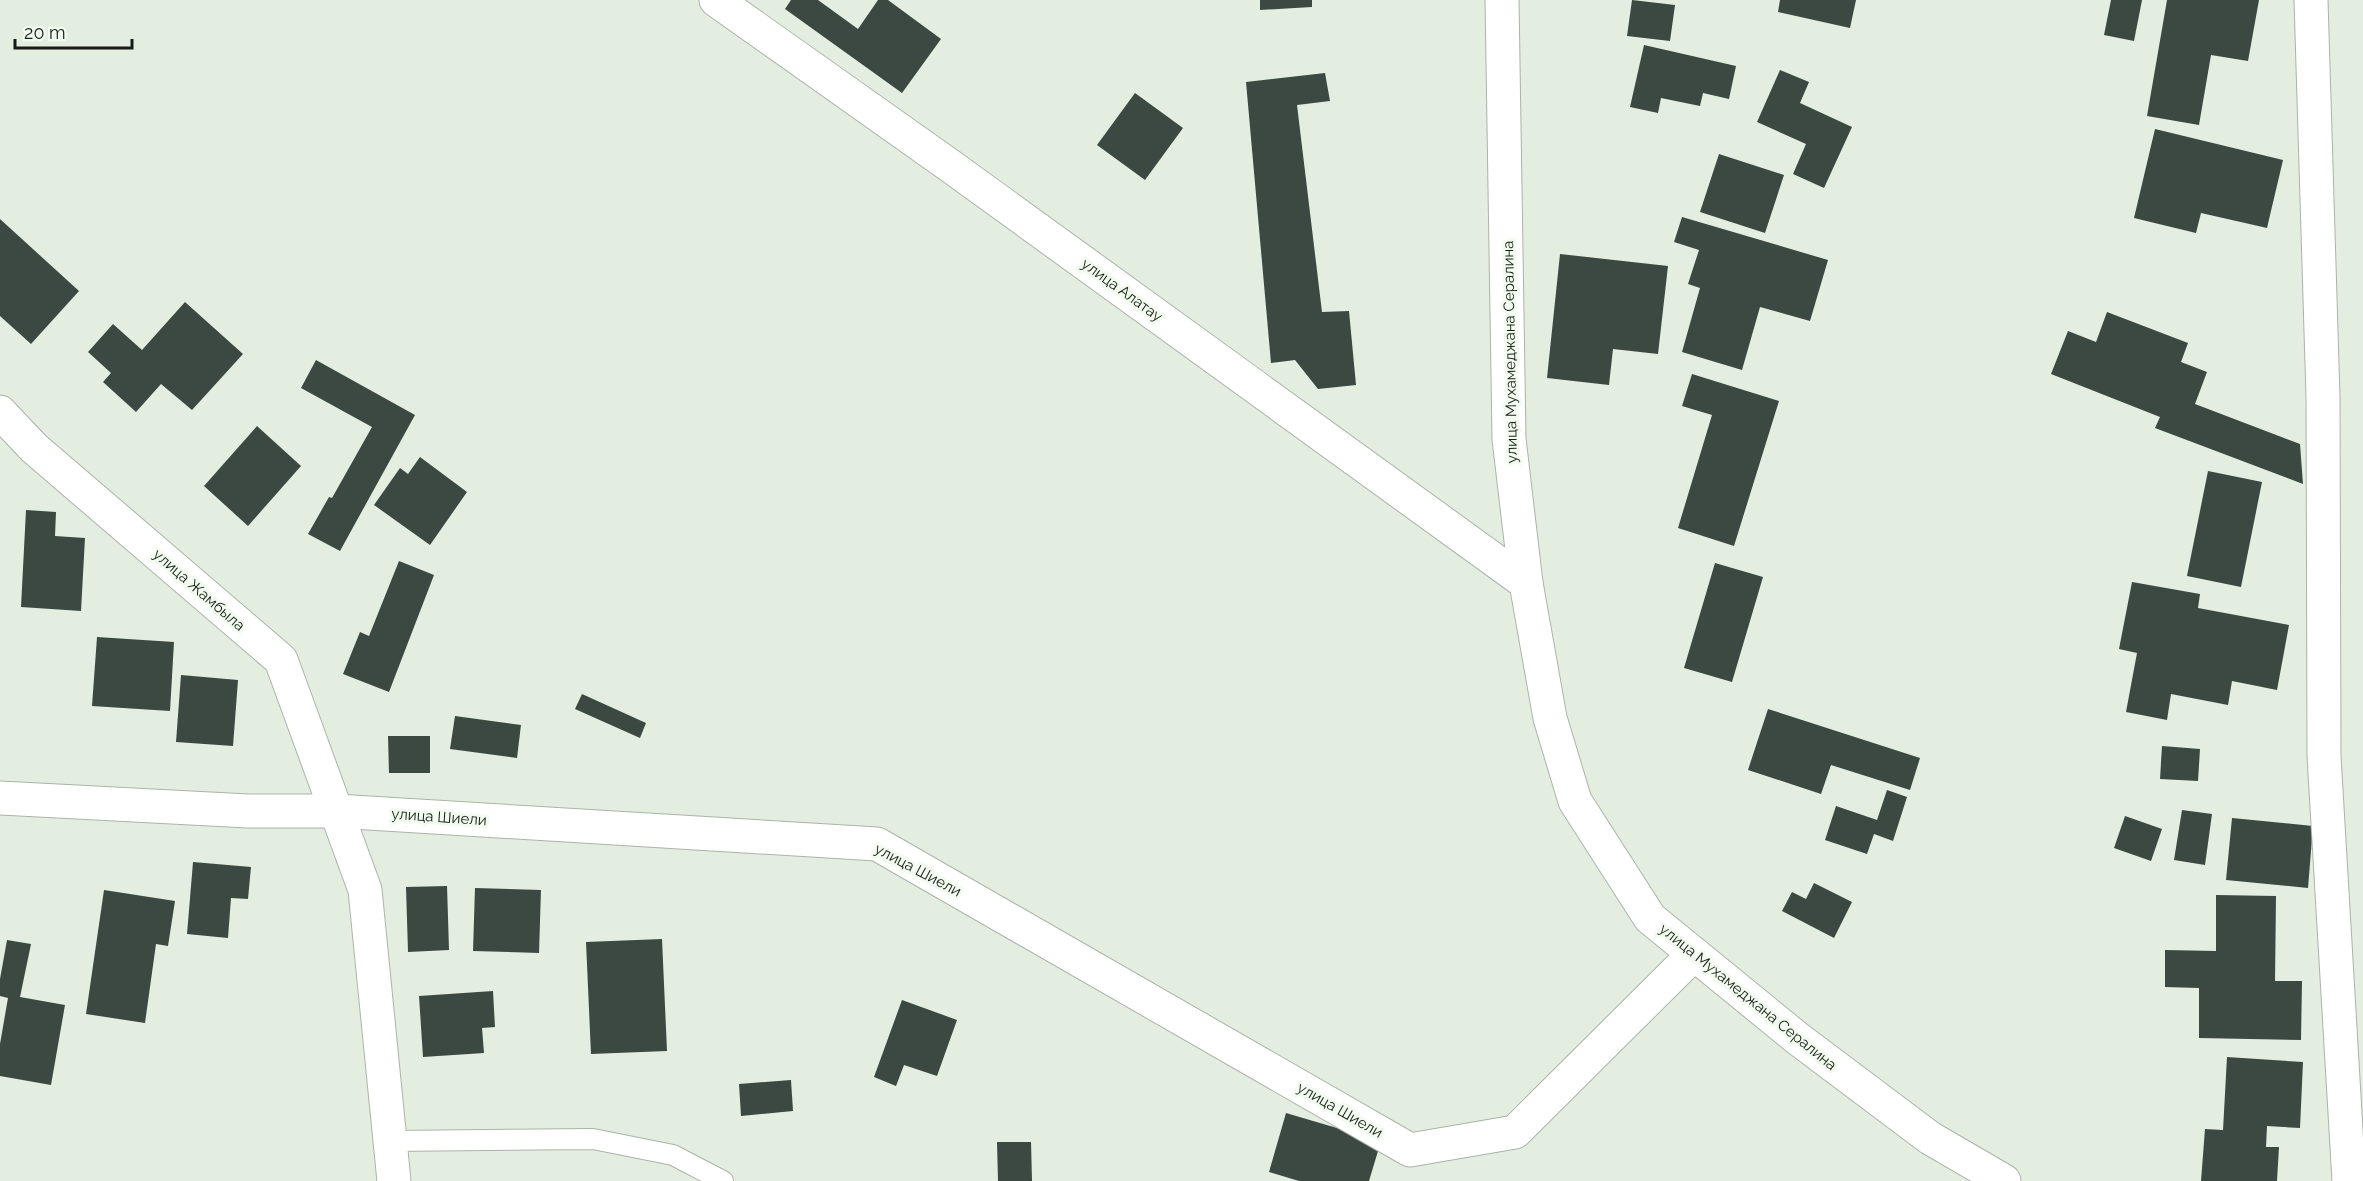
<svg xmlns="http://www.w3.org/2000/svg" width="2363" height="1181" viewBox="0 0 2363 1181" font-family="Raleway,sans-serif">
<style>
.building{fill:#3b4942}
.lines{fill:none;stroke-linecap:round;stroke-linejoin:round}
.lane-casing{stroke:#aab4a7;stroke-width:22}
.street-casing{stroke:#aab4a7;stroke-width:35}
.lane{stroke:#fff;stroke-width:20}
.street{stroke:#fff;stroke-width:33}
.labels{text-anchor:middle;stroke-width:6;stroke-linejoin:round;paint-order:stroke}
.street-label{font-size:15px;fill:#171b16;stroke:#f1fcee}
</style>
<rect width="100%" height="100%" fill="#e3eee1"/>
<g class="building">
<path d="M791,0h27l40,29 20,-29h10l53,39 -39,54 -117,-84z"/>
<path d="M1260,0h52v7l-52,3z"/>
<path d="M1632,0l43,5 -5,36 -43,-5z"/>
<path d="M1780,0h76l-6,28 -72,-16z"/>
<path d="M2111,0h31l-8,41 -30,-6z"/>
<path d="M2167,0h92l-11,61 -37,-6 -12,70 -52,-9z"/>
<path d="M1644,45l92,21 -7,33 -26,-6 -3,13 -39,-8 -3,15 -28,-6z"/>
<path d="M1780,70l29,12 -9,21 52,24 -28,61 -31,-14 13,-30 -49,-22z"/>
<path d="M1325,73l5,28 -33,4 25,207 27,-1 7,74 -38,4 -23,-29 -24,3 -25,-281z"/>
<path d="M1135,93l48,35 -38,52 -48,-35z"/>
<path d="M2155,129l128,31 -16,68 -66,-15 -5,20 -62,-15z"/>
<path d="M1719,154l65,21 -19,58 -65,-21z"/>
<path d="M1682,217l146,43 -18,61 -50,-14 -18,63 -60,-18 18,-64 -12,-4 11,-34 -25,-8z"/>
<path d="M0,219l79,72 -48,53 -31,-28z"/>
<path d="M1560,254l108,12 -10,88 -45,-5 -4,36 -62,-7z"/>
<path d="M185,302l58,52 -51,56 -31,-26 -25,28 -33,-30 8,-9 -23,-21 25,-28 29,26z"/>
<path d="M2107,312l81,31 -7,19 26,10 -12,32 105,40 3,40 -148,-56 5,-11 -109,-43 17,-43 28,11z"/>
<path d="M316,360l99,55 -75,136 -32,-17 21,-37 3,1 40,-71 -71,-39z"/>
<path d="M1692,374l87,27 -45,145 -56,-18 34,-113 -30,-9z"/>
<path d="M257,426l44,40 -53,60 -44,-40z"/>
<path d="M420,457l47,35 -37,53 -56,-40 26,-37 8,6z"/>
<path d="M2208,471l54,11 -21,105 -54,-11z"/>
<path d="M26,510l30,2 -1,24 30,2 -4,73 -60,-4z"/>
<path d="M399,561l35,14 -45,117 -46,-18 17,-42 9,4z"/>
<path d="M1715,563l48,14 -31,105 -48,-14z"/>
<path d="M2132,582l68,12 -2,14 91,17 -12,65 -45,-9 -4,24 -57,-11 -4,26 -41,-8 11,-59 -18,-4z"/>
<path d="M97,637l77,5 -4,69 -78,-5z"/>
<path d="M181,675l57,5 -5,66 -57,-4z"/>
<path d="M582,694l64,29 -6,15 -65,-29z"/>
<path d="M1768,709l152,49 -10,32 -79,-25 -10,29 -73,-24z"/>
<path d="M455,716l66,9 -4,33 -67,-9z"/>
<path d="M388,736h42v37h-41z"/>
<path d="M2162,746l38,3 -2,32 -38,-2z"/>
<path d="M1887,790l20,7 -14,44 -19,-7 -7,20 -42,-14 11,-34 41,14z"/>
<path d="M2182,810l30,4 -7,51 -31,-5z"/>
<path d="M2125,816l37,13 -11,32 -37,-13z"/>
<path d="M2232,818l81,8 -5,62 -82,-8z"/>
<path d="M193,862l58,5 -3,32 -17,-1 -3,40 -41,-4z"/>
<path d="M1814,883l38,19 -18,36 -52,-27 10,-19 14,7z"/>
<path d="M447,886l2,64 -41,2 -2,-65z"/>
<path d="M475,888l66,2 -2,63 -66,-2z"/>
<path d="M104,890l71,11 -7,45 -12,-2 -11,79 -59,-9z"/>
<path d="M2216,895l60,1 -1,85h27l-1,59 -102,-2v-50l-34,-1v-37l51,1z"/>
<path d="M662,939l5,112 -76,3 -5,-112z"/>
<path d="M7,940l24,4 -11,53 45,8 -14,80 -51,-9v-32l8,-46 -8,-2v-17z"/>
<path d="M493,991l2,36 -13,1 2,25 -61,4 -4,-61z"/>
<path d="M902,1000l55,20 -20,56 -33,-11 -8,21 -22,-9z"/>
<path d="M2227,1057l76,5 -3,66 -33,-2 -1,21h13l-2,34h-76l4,-52 18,1z"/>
<path d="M791,1080l2,31 -52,5 -2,-32z"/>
<path d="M1286,1113l95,28 -12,40h-70l-30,-9z"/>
<path d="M997,1142h34l1,39h-34z"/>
</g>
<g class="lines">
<defs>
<path id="lane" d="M391,1141l202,-2 80,16 50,26"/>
<g id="street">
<path d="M716,0l233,165 577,418"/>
<path d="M1502,0l7,439 17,144 24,135 25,83 75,117 147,120 133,100 74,43"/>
<path d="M2311,0l12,397 1,359 25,425"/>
<path d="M0,412l34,36 247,212 84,230 29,291"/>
<path d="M0,798l248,13h88l541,33 533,306 105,-18 179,-178"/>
</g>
</defs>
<use href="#lane" class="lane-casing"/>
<use href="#street" class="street-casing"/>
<use href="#lane" class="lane"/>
<use href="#street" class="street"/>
</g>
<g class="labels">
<g class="street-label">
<text transform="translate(1122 290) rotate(36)" y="5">улица Алатау</text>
<text transform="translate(1510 352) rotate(-91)" y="5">улица Мухамеджана Сералина</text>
<text transform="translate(199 590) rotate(41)" y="5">улица Жамбыла</text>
<text transform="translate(439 817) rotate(4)" y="5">улица Шиели</text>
<text transform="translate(918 870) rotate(28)" y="5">улица Шиели</text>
<text transform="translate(1748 997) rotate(39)" y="5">улица Мухамеджана Сералина</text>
<text transform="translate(1340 1110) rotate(30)" y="5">улица Шиели</text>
</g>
</g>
<path d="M15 39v9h117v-9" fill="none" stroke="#171b16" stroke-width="3"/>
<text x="24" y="39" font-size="18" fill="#171b16" stroke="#f1fcee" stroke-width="4.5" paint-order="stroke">20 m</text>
</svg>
